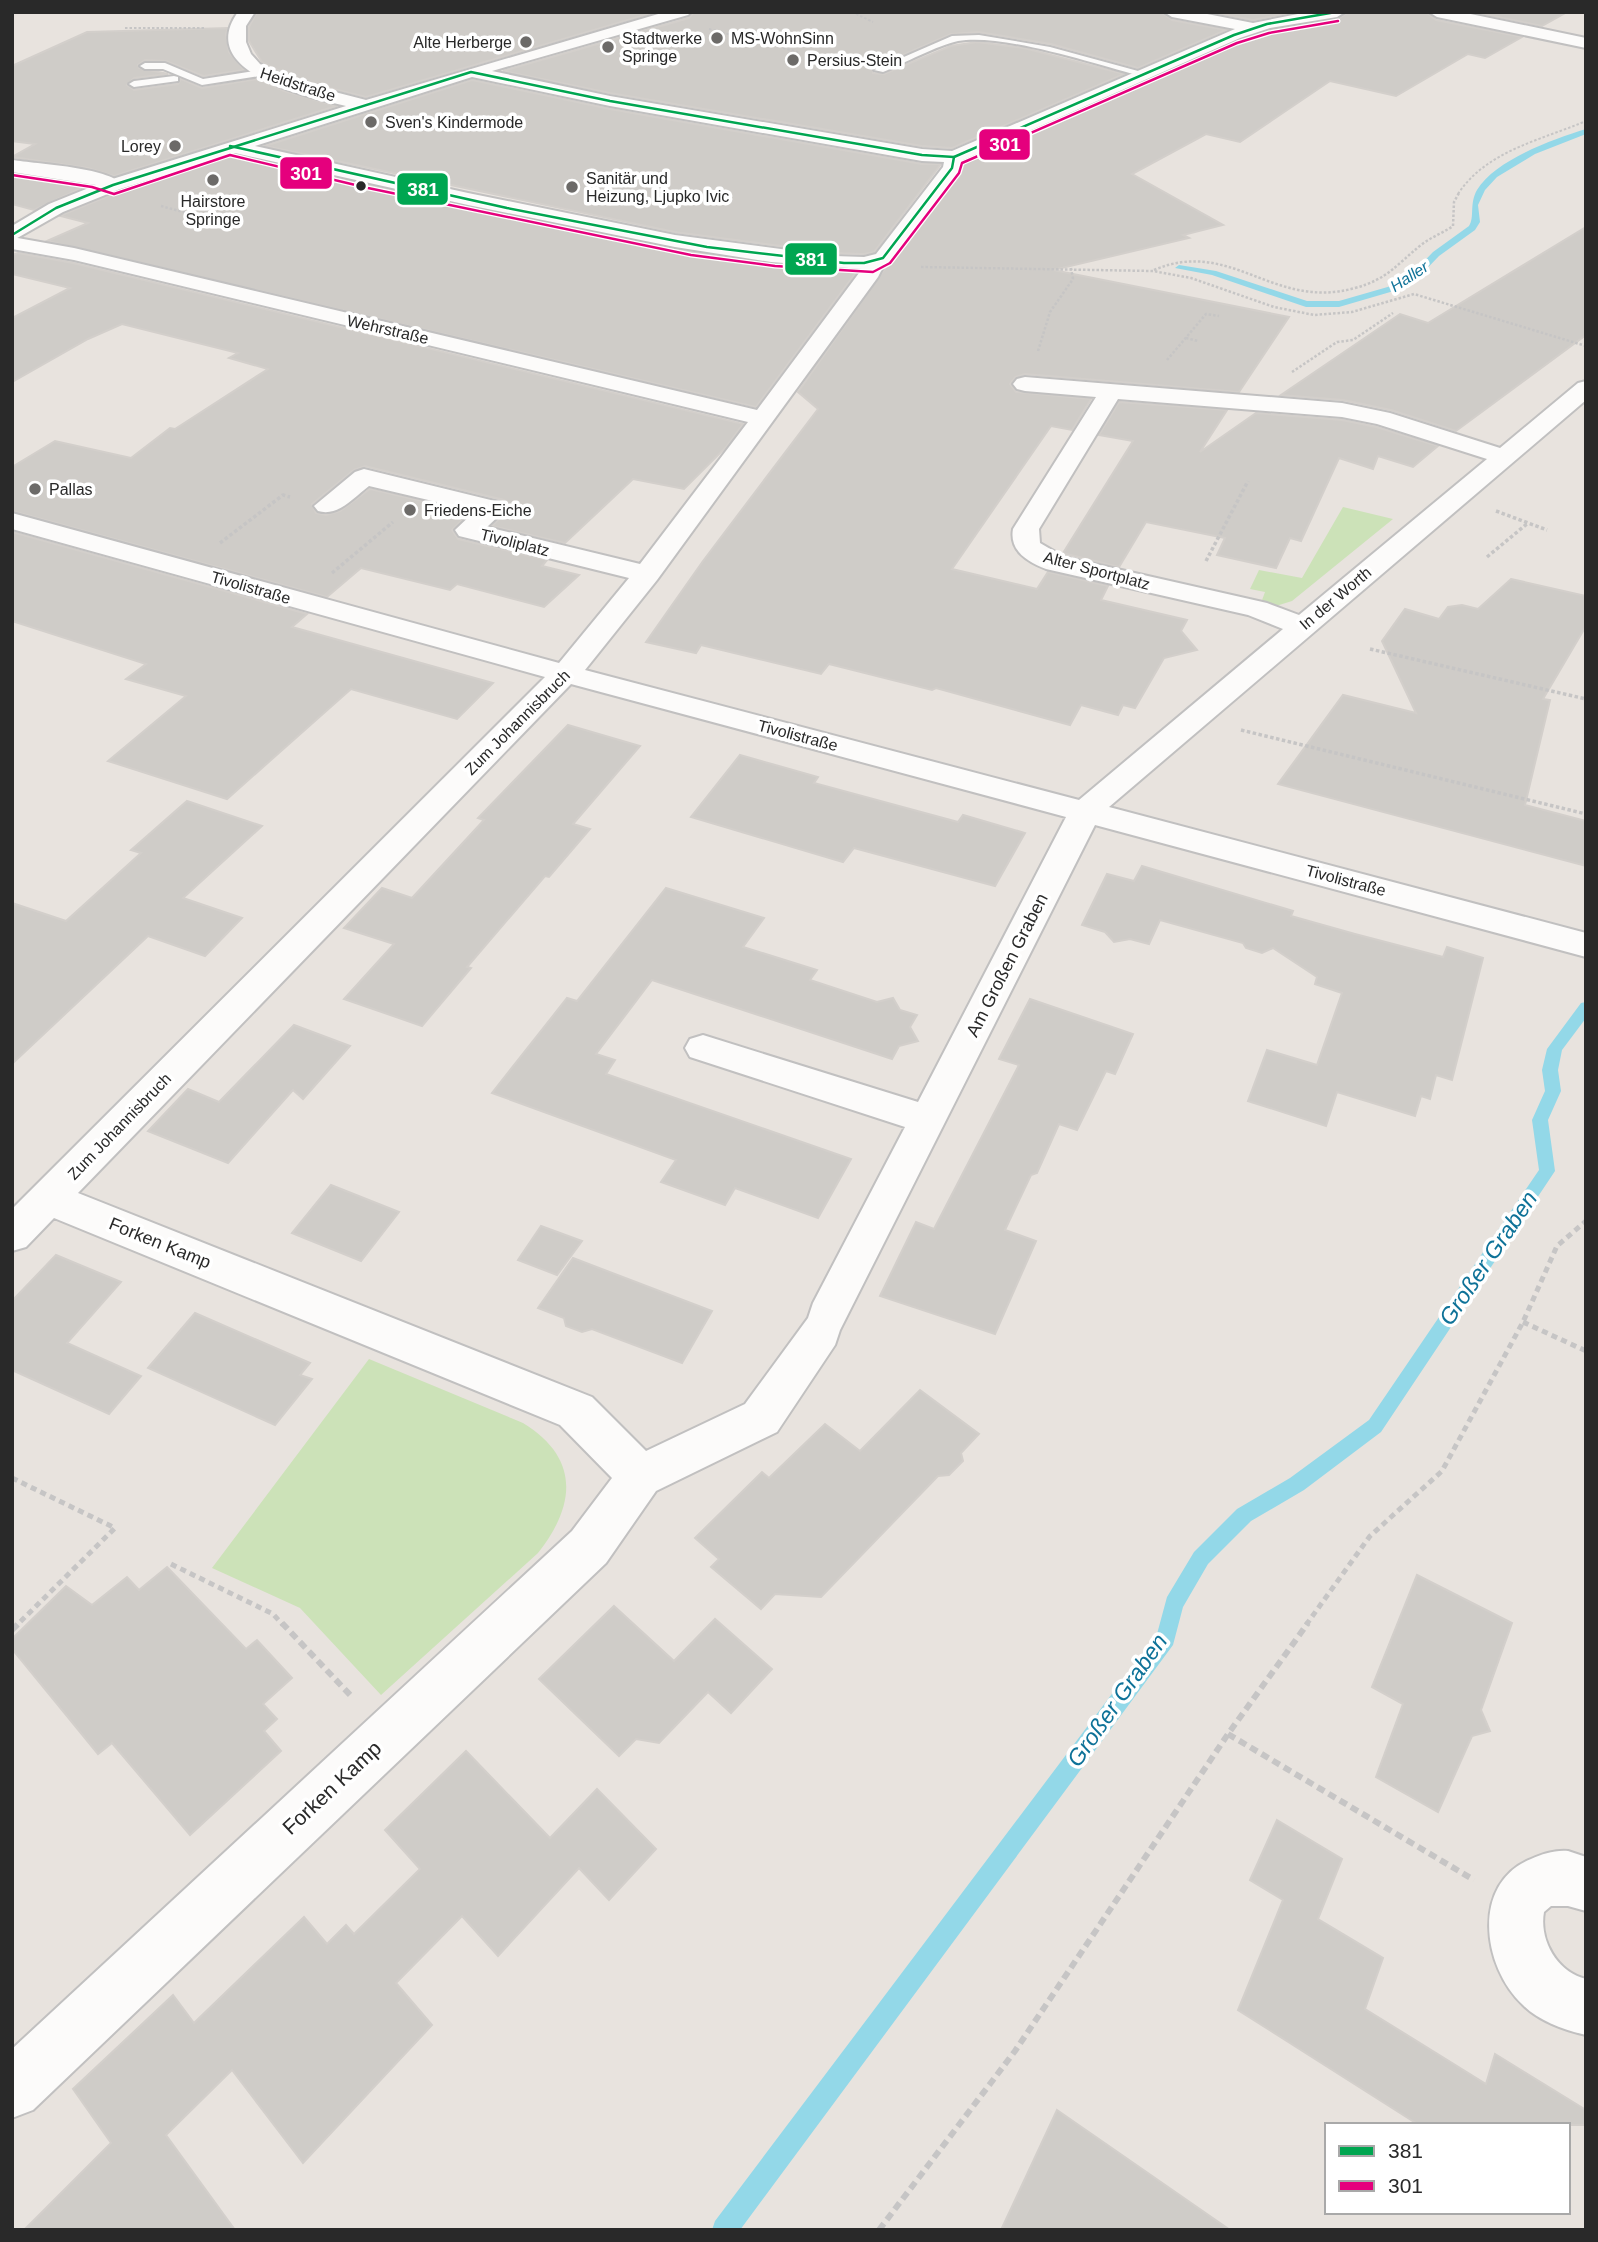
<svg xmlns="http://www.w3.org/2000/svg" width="1598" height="2242" viewBox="0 0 1598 2242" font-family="Arial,sans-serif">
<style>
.green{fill:#cce2b8}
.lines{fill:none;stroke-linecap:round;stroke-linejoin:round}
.stream{fill:#93d8e8;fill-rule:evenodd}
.building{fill:#cfccc8;stroke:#d3cfcb;stroke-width:2}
.lane-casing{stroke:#c1c0c0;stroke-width:4}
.street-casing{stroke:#c1c0c0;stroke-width:4}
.secondary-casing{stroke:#c1c0c0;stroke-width:4}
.path-far4{stroke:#c6c5c5;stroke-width:2;stroke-dasharray:2.5 2;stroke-linecap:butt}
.path-far3{stroke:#c6c5c5;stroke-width:2.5;stroke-dasharray:2.5 2;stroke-linecap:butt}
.path-far2{stroke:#c6c5c5;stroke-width:3.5;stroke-dasharray:3.5 2.5;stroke-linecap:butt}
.path-far1{stroke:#c6c5c5;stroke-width:5;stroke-dasharray:6 4.5;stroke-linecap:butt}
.path{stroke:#c6c5c5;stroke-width:6;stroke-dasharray:8 5;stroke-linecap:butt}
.lane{fill:#fcfbfa;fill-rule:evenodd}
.street{fill:#fcfbfa;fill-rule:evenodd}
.secondary{fill:#fcfbfa;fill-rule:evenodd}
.bus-1-casing{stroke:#fff;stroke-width:5}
.bus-2-casing{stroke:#fff;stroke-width:5}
.bus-1{stroke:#00a651;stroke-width:2.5}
.bus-2{stroke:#e5007d;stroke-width:2.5}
.poi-dot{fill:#6c6a68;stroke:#fff;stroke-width:2.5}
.bus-dot{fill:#292929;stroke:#fff;stroke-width:2.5}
.labels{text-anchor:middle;stroke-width:7;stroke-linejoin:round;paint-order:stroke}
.far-poi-label{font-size:16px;fill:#292929;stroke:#fff;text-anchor:start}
.far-street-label{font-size:16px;fill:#292929;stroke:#fff}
.far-water-label{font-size:16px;font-style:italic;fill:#0e7298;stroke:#fff}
.street-label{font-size:18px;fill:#292929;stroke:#fff}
.near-street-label{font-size:21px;fill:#292929;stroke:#fff}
.near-water-label{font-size:23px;font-style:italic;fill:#0e7298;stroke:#fff}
.line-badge{stroke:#fff;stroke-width:2.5}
.badge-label{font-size:19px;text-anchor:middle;font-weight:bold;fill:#fff}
</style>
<rect width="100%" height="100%" fill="#e8e3de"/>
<g class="green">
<path d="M1343,507l50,12 -101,82 -16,5 -15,-3 4,-11 -15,-3 9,-19 43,8z"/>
<path d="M369,1359l154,64c57,35 53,82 15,130l-157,142 -81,-87 -88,-40z"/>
</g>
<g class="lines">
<g class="stream">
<path d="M1586,129v5l-51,20 -38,23 -12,13 -7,15 2,17 -5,8 -36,26 -24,25 -11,7 -65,19h-33l-94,-32 -37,-7 4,-3 37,6 91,30h32l59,-17 11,-7 24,-25 36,-26c6,-9 0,-22 8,-36 18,-30 76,-51 109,-61z"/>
<path d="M1586,1002v16l-24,32 -4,20 3,21 -13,29 7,51 -174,261 -77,58 -53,31 -43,43 -25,43 -10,38 -433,585h-28l3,-9 442,-587 10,-37 27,-45 43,-43 53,-31 79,-58 170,-250 -7,-50 13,-29 -3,-21 5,-21 34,-46z"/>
</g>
</g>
<g class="building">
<path d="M257,12h398l-289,85 -69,-17 -35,-18 -13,-21v-14z"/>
<path d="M694,12h467l11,8 54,10 -88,38 -87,-24 -72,-12 -28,2 -78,34v5l11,1 67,-28 26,-4 47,6 100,26 -172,74 -30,-2 -312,-53 -107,-22 186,-53z"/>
<path d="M1212,12h81l-40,8z"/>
<path d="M1348,12h78l10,8 86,17 -37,21 -17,-4 -72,42 -66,-15 -90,61 -34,-8 -74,40 91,51 -40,10 6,3 -136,32 236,47 -50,75 -214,-18 -10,3 -5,7 6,8 75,7 -19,31 -21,-4 -99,143 85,20 11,-17 60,14 -7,14 86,20 -6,11 16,19 -33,8 -29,50 -12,-3 -5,10 -37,-10 -11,20 -134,-37 -4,2 -103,-26 -8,10 -120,-29 -5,8 -50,-11 57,-81 115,-152 -20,-17 88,-125 6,-3 69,-90 4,-12 276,-122 30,-9 66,-11z"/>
<path d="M1475,12h92l-25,14z"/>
<path d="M228,28l-2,6 3,18 15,18 -41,6 -37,-15 -21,-1 -7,5 1,3 29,6 -34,4 -7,7 7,5 44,-6 3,-5 21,9 56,-9 26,12 52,15 -222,70 -26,-8 -76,-11 23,-13 -23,-3v-75l75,-34z"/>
<path d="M472,80l138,29 312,55h19l-67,88 -10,2 -30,-1 -159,-21 -410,-86z"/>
<path d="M235,156l232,52 207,42 97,15 86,6 -101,136 -709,-166 41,-18 -27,-7 3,-2 57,-23z"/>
<path d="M12,175l74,11 -52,24 -22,-6z"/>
<path d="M1586,227v108l-130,96 -65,-21 -48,-10 -62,-5 119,-81 28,9z"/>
<path d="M18,253l55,10 670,161 -17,23 -42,42 -51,-10 -68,64 -73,-17 18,-18 -6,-8 -139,-34 -11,4 -42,34 4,9 10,2 14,-4 30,-22 100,23 -18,18 6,9 89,21 -5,6 37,9 -35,32 -87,-23 -7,6 -89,-22 -34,29 -315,-86v-44l43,-26 76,17 39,-30 5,1 93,-60 -39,-11 9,-5 -116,-29 -34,15 -76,43v-64l58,-30 -58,-14v-19z"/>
<path d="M1119,402l108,8 -27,42 56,-39 86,7 34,7 62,19 -25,21 -35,-11 -5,13 -34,-11 -38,83 -11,-3 -14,30 -59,-13 8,-17 -79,-16 -27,45 -56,-14 70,-112 -34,-6z"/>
<path d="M12,532l295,82 -15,13 201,56 -36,36 -106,-30 -124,110 -119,-38 78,-65 -60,-17 20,-15 -134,-43z"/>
<path d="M1511,579l75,17v30l-43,73 7,1 -25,105 61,16v45l-308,-82 65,-89 73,18 -34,-72 23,-32 34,10 9,-12 14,-2 16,4z"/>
<path d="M568,725l72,21 -67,78 17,5 -41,48 -4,-1 -78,91 4,1 -49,58 -78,-27 50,-55 -50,-16 38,-40 30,10 72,-78 -6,-2z"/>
<path d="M740,755l78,22 -4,6 144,39 5,-7 62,18 -30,53 -141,-38 -11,14 -152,-45z"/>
<path d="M187,801l75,25 -79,72 59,20 -37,38 -57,-20 -136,128v-161l54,18 75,-68 -10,-3z"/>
<path d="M1142,866l151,45 -2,5 64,18 88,23 4,-10 36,11 -31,122 -16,-5 -6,24 -9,-3 -6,20 -78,-24 -11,34 -78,-25 19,-51 50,15 25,-72 -27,-9 2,-7 -44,-29 -11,5 -16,-5 -3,-5 -83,-23 -11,24 -19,-5 -16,3 -9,-10 -23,-7 25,-51 27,7z"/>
<path d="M666,888l98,30 -21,29 74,23 -7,10 67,22 16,-4 7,12 17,5 -7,12 8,14 -19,5 -7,13 -240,-79 -56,74 19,6 -9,14 245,85 -33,59 -83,-30 -10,17 -64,-23 15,-22 -184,-67 75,-95 10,3z"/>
<path d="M1030,999l103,35 -18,40 -9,-3 -29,59 -18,-6 -22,49 -6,2 -26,55 31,11 -41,93 -115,-38 36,-74 18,7 85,-164 -20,-6z"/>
<path d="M294,1025l56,21 -47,53 -10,-9 -65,73 -80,-32 40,-42 31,13z"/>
<path d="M331,1185l68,27 -38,49 -69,-28z"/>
<path d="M541,1226l41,15 -25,34 -39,-15z"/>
<path d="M56,1255l65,27 -54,61 74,33 -32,38 -97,-44v-69z"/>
<path d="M573,1258l139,53 -30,52 -90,-34 -10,3 -16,-6 -2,-8 -26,-10z"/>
<path d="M195,1313l115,50 -10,12 12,4 -37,46 -127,-57z"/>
<path d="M920,1390l59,44 -18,19 2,8 -14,14 -11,1 -117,121 -46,-3 -14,15 -50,-42 8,-8 -24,-21 67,-66 7,6 56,-54 35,27z"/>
<path d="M167,1567l79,82 11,-9 35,38 -29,26 14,15 -13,12 17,20 -91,84 -78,-92 -14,11 -86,-105v-10l54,-53 26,19 35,-28 12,13z"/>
<path d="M1417,1575l95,48 -31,87 9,21 -18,5 -34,76 -62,-35 27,-73 -31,-17z"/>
<path d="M614,1606l60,55 41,-42 57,50 -41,44 -23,-21 -49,51 -23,-4 -17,17 -80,-77z"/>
<path d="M466,1751l84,87 47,-49 59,60 -47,51 -30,-32 -81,88 -36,-40 -66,67 36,42 -129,138 -71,-93 -66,65 69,95h-211l87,-87 -38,-54 100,-94 21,28 110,-106 23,27 19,-19 8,9 66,-65 -35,-39z"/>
<path d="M1277,1820l65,39 -24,60 65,39 -18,51 121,75 9,-30 91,56v15h-167l-181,-115 45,-110 -33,-20z"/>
<path d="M1057,2110l173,120h-229z"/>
</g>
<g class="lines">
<defs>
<g id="lane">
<path d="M979,35l71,12 99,27 -5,3c-47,-12 -140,-44 -186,-36 -20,4 -55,23 -75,31l-9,-2 78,-34z"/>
<path d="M165,63l38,16 57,-9 5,3 -5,3 -58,9 -39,-16h-18l-5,-3 5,-3z"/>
<path d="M174,76l4,1v4l-44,6 -5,-3 5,-3z"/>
</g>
<g id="street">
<path d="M238,12h17l-9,14v16l5,12 9,10 36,18 70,18 299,-88h26l-3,3 -196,56 118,25 312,53 30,2 283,-122 -63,-12 -8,-5h33l56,11 55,-11h37l-8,5 -67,11 -30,10 -277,122 -4,12 -69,90 -6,3 -6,12 -221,303 -72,90 494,130 204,-171 -35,-14 -202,-46c-18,-7 -37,-18 -33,-40l83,-132 -71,-6 -8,-2 -4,-5 4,-5 8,-2 317,26 48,10 110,35 78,-65 8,-2v19l-477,407 477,126v24l-491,-132 -255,505 -5,15 -58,87 -121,59 -50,72 -573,547 -21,8v-69l560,-518 40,-53 -52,-53 -506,-207 -28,29 -14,4v-42l533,-532 -533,-148v-16l547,150 70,-85 -170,-42 -4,-6 20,-19 -106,-25c-16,12 -31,31 -51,25l-4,-5 41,-34 9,-3 139,34 4,5 -20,19 153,37 108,-142 -674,-162 -62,-11v-12l62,11 683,162 105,-141 -91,-7 -96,-15 -207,-42 -233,-52 -115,36h-14l-3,-4 3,-4 240,-75c-36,-9 -152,-33 -108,-94zM472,77l138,29 312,55 22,1 -1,5 -67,87 -12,3 -30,-1 -159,-21 -207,-42 -213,-47zM1118,399l224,18 35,7 110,35 -188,156 -32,-12 -203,-46 -24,-14 -1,-14zM571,684l495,133 -148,285 -215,-67 -13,4 -5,9 5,9 215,70 -92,176 -5,15 -63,86 -99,47 -54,-54 -514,-204z"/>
<path d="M1429,12h32l125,26v10l-149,-31z"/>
<path d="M1568,1851l18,6v54l-18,-5h-17l-7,6c-5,28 13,60 42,67v56c-22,-5 -47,-14 -63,-30 -41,-38 -52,-122 8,-146 12,-5 23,-9 37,-8z"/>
</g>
<path id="secondary" d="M12,160c25,4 96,7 111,25l-3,4 -57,23 -51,29v-15l37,-22 47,-19 -84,-13z"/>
</defs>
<use href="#lane" class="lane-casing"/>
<use href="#street" class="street-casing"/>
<use href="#secondary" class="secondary-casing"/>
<g class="path-far4">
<path d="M852,12l21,10"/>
<path d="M125,28h79"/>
<path d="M709,29l45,12"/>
<path d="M783,48l15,4"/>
<path d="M1458,194c28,-43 83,-54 128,-73"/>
</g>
<g class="path-far3">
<path d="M161,206l59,16"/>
<path d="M921,267l232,4 38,7 83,29 40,8 38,-3 62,-18 172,52"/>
<path d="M1154,270c77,-33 119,41 201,18 33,-9 41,-23 66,-43 10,-8 22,-12 32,-19l1,-24 5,-9"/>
<path d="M1186,338l12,3"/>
<path d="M1038,351l12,-39 23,-33 -2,-11"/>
<path d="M1167,360l39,-46 13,2"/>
<path d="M1292,372l45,-30 16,-2 40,-27"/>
</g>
<g class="path-far2">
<path d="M1496,511l51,19"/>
<path d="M220,543l63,-48 7,2"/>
<path d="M1487,557l41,-34"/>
<path d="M1206,561l42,-80"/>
<path d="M332,573l61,-51"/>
<path d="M1370,649l216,50"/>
<path d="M1241,730l345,84"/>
</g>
<g class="path-far1">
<path d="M1523,1322l63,29"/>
<path d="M12,1478l103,50 -98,97"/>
<path d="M171,1564l102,50 10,11"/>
<path d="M1306,1625l64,-89 72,-65 81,-149 34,-76 29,-25"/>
</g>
<g class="path">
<path d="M282,1623l71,75"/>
<path d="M12,1630l7,-7"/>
<path d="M1228,1734l246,146"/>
<path d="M879,2230l136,-179 213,-317 80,-111"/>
</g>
<use href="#lane" class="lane"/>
<use href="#street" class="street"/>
<use href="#secondary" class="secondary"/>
<defs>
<g id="bus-1">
<path d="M230,146l277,62 200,39 137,16h20l19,-5 69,-90 2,-11"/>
<path d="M12,235l44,-27 57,-23 358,-113 139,29 312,54 32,2 280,-122 33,-11 69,-12"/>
</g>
<path id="bus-2" d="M12,175l80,12 22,7 116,-39 138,33 323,67 84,11 98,6 17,-9 69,-90 3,-10 275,-120 32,-10 69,-12"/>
</defs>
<use href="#bus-1" class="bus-1-casing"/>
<use href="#bus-2" class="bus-2-casing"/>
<use href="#bus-1" class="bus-1"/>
<use href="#bus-2" class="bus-2"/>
</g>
<g class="poi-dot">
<circle cx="717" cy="38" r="7"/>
<circle cx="526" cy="42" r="7"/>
<circle cx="608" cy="47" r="7"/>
<circle cx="793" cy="60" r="7"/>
<circle cx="371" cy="122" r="7"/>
<circle cx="175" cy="146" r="7"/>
<circle cx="213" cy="180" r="7"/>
<circle cx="572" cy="187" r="7"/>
<circle cx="35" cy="489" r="7"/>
<circle cx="410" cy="510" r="7"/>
</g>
<circle class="bus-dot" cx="361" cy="186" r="6"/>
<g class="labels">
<g class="far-poi-label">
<text x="622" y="44">Stadtwerke<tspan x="622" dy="18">Springe</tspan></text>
<text x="731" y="44">MS-WohnSinn</text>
<text x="512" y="48" text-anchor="end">Alte Herberge</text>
<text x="807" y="66">Persius-Stein</text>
<text x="385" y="128">Sven's Kindermode</text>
<text x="161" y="152" text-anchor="end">Lorey</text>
<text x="586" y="184">Sanitär und<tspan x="586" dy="18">Heizung, Ljupko Ivic</tspan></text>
<text x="213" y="207" text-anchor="middle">Hairstore<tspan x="213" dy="18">Springe</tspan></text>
<text x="49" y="495">Pallas</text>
<text x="424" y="516">Friedens-Eiche</text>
</g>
<g class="far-street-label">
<text transform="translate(298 84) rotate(18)" y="6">Heidstraße</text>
<text transform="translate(388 329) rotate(13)" y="6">Wehrstraße</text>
<text transform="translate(515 542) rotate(14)" y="6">Tivoliplatz</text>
<text transform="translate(1097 570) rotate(15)" y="6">Alter Sportplatz</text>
<text transform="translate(251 587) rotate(16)" y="6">Tivolistraße</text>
<text transform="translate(1335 598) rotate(-40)" y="6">In der Worth</text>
<text transform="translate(517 722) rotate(-45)" y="6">Zum Johannisbruch</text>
<text transform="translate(798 735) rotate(15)" y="6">Tivolistraße</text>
<text transform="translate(1346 880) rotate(15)" y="6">Tivolistraße</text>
<text transform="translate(119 1126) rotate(-46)" y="6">Zum Johannisbruch</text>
</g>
<g class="far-water-label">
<text transform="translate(1409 276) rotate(-33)" y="6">Haller</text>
</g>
<g class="street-label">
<text transform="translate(1007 965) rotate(-63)" y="6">Am Großen Graben</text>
<text transform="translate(160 1243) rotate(22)" y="6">Forken Kamp</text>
</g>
<g class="near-street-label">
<text transform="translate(332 1788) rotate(-43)" y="7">Forken Kamp</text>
</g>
<g class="near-water-label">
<text transform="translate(1488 1258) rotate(-56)" y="8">Großer Graben</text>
<text transform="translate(1117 1700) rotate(-55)" y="8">Großer Graben</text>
</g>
</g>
<g class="line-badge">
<rect x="978" y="128" width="53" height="33" rx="7" fill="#e5007d"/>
<rect x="279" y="156" width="54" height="34" rx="7" fill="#e5007d"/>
<rect x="396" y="172" width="53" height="34" rx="7" fill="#00a651"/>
<rect x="784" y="242" width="54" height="34" rx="7" fill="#00a651"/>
</g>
<g class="badge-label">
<text x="1005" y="151">301</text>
<text x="306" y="180">301</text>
<text x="423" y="196">381</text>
<text x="811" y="266">381</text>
</g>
<rect width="1598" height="2242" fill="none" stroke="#292929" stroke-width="28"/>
<rect x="1325" y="2123" width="245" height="91" fill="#ffffff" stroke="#a9a9a9" stroke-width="2"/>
<rect x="1339" y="2146" width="35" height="10" fill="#00a651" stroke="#a9a9a9" stroke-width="2"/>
<text x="1388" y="2158" font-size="21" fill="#292929">381</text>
<rect x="1339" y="2181" width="35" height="10" fill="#e5007d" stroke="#a9a9a9" stroke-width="2"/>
<text x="1388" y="2193" font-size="21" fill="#292929">301</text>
</svg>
